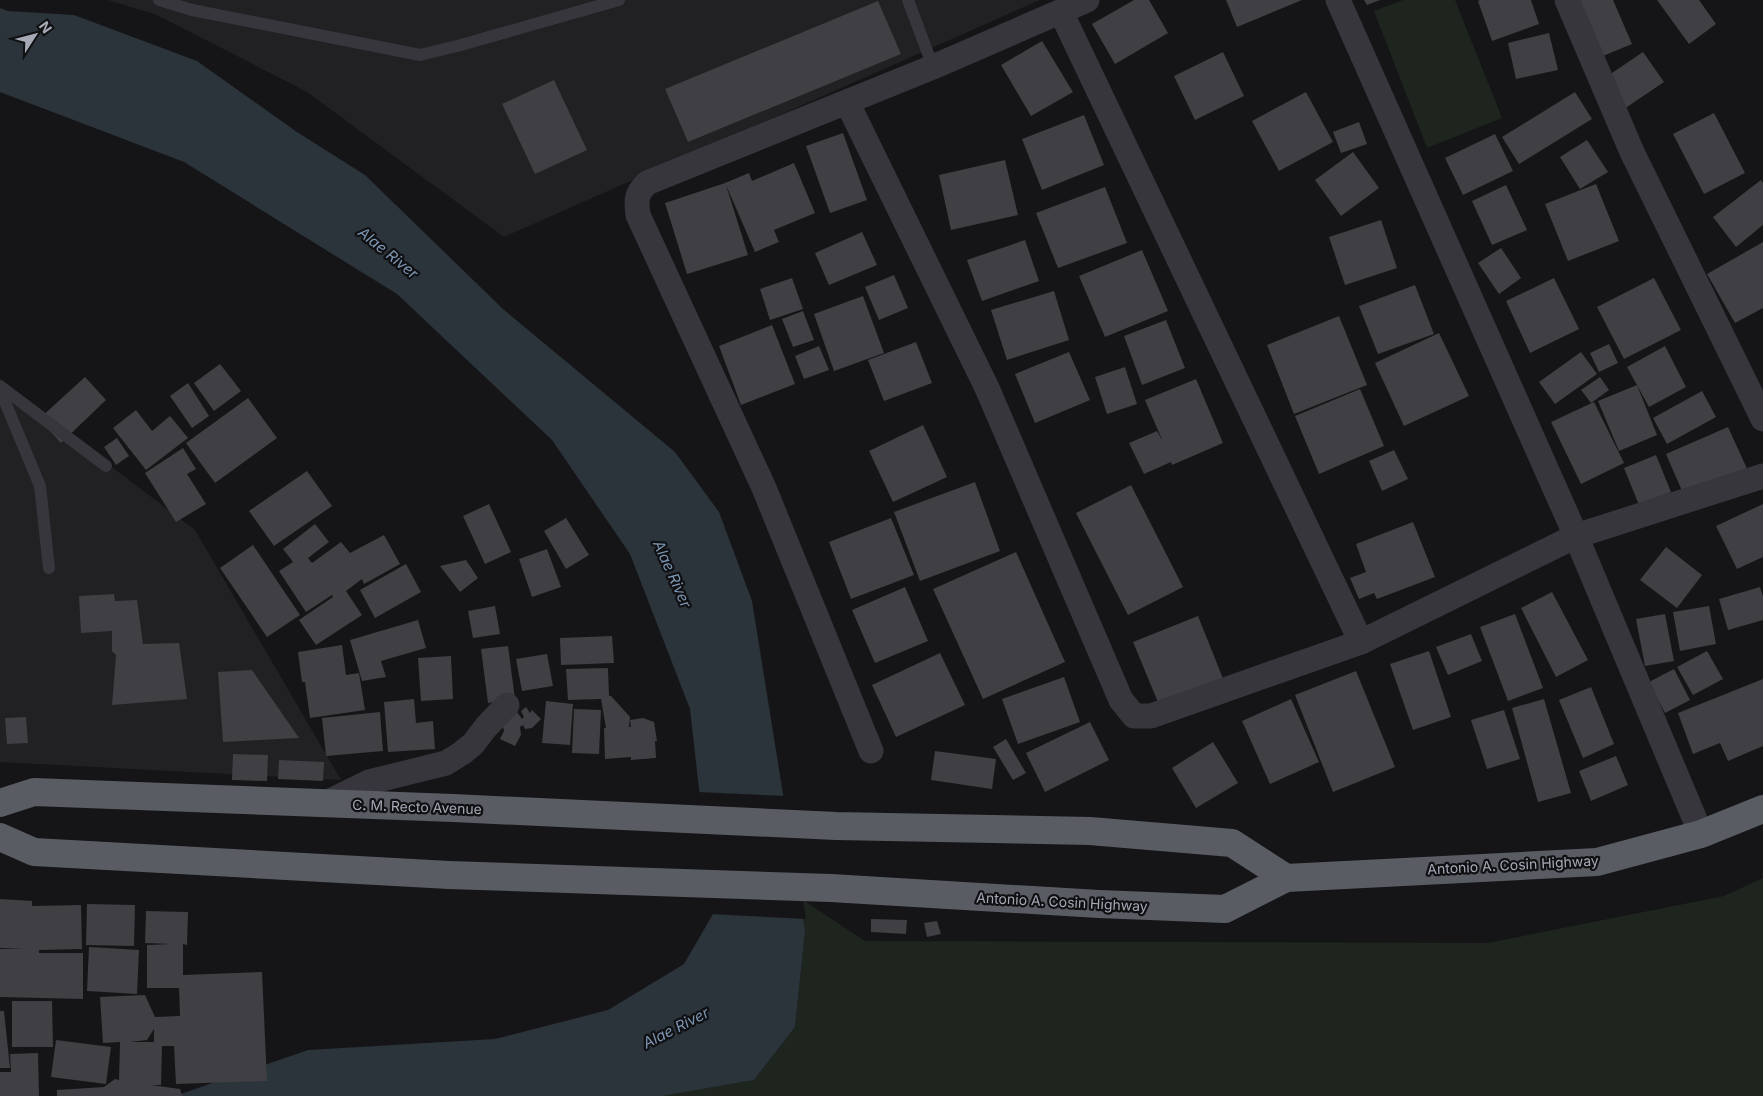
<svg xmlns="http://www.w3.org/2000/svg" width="1763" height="1096" viewBox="0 0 1763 1096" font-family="Inter,sans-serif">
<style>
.built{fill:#212124}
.green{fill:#1d251e}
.water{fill:#2b333b}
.pier{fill:#151517}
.building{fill:#3f3f44;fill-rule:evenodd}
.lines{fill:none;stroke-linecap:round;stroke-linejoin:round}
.service{stroke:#36363c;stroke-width:12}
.minor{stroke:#36363c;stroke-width:25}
.trunk{stroke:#5a5c64;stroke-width:28}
.labels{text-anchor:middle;stroke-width:4.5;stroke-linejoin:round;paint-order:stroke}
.street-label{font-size:14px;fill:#a6aab7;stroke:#101012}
.water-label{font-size:15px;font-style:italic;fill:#7c96b4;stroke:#101012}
</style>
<rect width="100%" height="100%" fill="#151517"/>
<g class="built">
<path d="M108,0h932l-536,237 -197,-145 -150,-77z"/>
<path d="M0,380l30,25 165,125 146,250 -341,-18z"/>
</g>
<g class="green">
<path d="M1403,0h52l47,118 -75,30 -53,-137z"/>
<path d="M1763,878v218h-1106l97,-16 41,-53 10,-96 -5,-33 65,43 623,2 236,-47z"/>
</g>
<path class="water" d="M0,8l8,3 66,4 123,46 100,71 68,43 138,134 172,143 44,60 33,89 53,330 -10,96 -41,53 -92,16h-487l133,-46 187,-11 113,-29 76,-46 29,-50 -23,-205 -60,-155 -78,-114 -155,-146 -213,-132 -184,-70z"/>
<path class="pier" d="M697,792l89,4 20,123 -96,-5z"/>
<g class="building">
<path d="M1134,0h15l19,33 -53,31 -23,-40z"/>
<path d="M1226,0h76l-65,27z"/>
<path d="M1364,0h16l-13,5z"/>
<path d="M1480,0h51l8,24 -47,17 -14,-40z"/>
<path d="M1573,0h40l19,44 -34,14z"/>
<path d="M1657,0h42l17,24 -27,20z"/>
<path d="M878,1l23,53 -213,88 -23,-53z"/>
<path d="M1549,33l9,37 -42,9 -8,-36z"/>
<path d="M1042,41l31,51 -42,24 -30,-51z"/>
<path d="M1223,52l21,44 -49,24 -21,-44z"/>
<path d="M1643,52l21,30 -40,27 -21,-30z"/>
<path d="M554,80l33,70 -52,24 -33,-70z"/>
<path d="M1306,92l27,50 -54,29 -27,-50z"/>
<path d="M1575,92l17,27 -73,45 -17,-27z"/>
<path d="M1714,113l31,60 -41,21 -31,-60z"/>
<path d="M1084,115l20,50 -62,25 -20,-51z"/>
<path d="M1359,122l8,22 -26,9 -8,-21z"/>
<path d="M843,133l24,67 -37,13 -24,-67z"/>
<path d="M1495,134l18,37 -50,24 -18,-37z"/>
<path d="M1587,140l21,32 -28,17 -20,-32z"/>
<path d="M1353,152l26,36 -38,28 -26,-36z"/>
<path d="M1005,160l13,55 -67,15 -12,-55z"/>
<path d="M794,163l21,50 -41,17 5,12 -24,10 -29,-67 22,70 -61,19 -22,-71 60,-20 24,-10 3,8z"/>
<path d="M1761,180l2,3v42l-27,22 -23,-30z"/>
<path d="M1596,184l23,57 -51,20 -23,-57z"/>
<path d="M1506,185l21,45 -35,15 -20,-44z"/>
<path d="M1105,187l22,56 -69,25 -22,-55z"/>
<path d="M1381,220l16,48 -52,17 -16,-48z"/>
<path d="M862,232l15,33 -48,20 -14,-32z"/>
<path d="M1025,240l14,41 -57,20 -15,-41z"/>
<path d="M1763,242v66l-28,15 -28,-49z"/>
<path d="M1501,248l20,30 -22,16 -21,-31z"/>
<path d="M1142,250l26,61 -63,26 -26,-61z"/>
<path d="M894,275l14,33 -29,12 -14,-33z"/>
<path d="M792,278l11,31 -33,11 -10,-31z"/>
<path d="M1554,278l25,51 -49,24 -24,-52z"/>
<path d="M1654,278l27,52 -57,29 -27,-52z"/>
<path d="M1415,285l19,49 -56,20 -19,-48z"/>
<path d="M1054,291l15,49 -62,20 -16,-50z"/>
<path d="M863,296l21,57 -50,18 -20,-57z"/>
<path d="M803,311l11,29 -21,7 -11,-28z"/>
<path d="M1339,316l28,69 -73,29 -27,-69z"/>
<path d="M1166,320l19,48 -43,17 -18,-49z"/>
<path d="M772,325l23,59 -54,21 -22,-59z"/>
<path d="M1439,333l30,63 -65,30 -29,-63z"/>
<path d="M916,342l16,41 -48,18 -16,-41z"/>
<path d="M1609,344l9,19 -19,9 -9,-19z"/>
<path d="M819,346l10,24 -25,9 -9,-23z"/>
<path d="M1665,346l21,41 -37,20 -22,-40z"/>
<path d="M1069,352l21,48 -55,23 -20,-49z"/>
<path d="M1581,352l16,22 -42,30 -16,-22z"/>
<path d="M220,364l21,27 -27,20 -20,-28z"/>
<path d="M1125,367l12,37 -30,10 -12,-37z"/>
<path d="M85,377l21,23 -45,43 -22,-24z"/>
<path d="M1600,377l9,13 -18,13 -10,-13z"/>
<path d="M1196,379l27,64 -51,22 -1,-3 -27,12 -15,-31 28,-12 6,11 -18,-42z"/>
<path d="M188,383l21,33 -17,12 -22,-32z"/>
<path d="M1637,385l20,50 -38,16 -21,-50z"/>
<path d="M1360,389l24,57 -65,28 -24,-58z"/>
<path d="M1702,391l14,26 -49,27 -14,-26z"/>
<path d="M248,398l29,40 -62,45 -29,-40z"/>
<path d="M1594,402l30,61 -43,21 -30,-62z"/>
<path d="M136,410l16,21 18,-15 18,22 -42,32 -33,-42z"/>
<path d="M923,425l24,52 -54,25 -24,-51z"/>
<path d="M1728,427l21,46 -63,27 -20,-46z"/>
<path d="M117,438l12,18 -13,9 -12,-18z"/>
<path d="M183,448l13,21 -9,5 19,30 -30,18 -31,-49z"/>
<path d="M1394,450l14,29 -26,12 -13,-30z"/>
<path d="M1656,455l15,37 -32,13 -15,-37z"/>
<path d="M307,471l25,35 -58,40 -25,-35z"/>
<path d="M975,482l25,69 -80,30 -26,-69z"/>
<path d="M1131,485l52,102 -55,28 -52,-102z"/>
<path d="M489,504l22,48 -26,12 -22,-48z"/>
<path d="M1763,504v53l-26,12 -21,-43z"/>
<path d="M566,518l23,37 -23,14 -22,-38z"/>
<path d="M891,518l23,57 -63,24 -22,-57z"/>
<path d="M1413,522l22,55 -58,22 -3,-6 -15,6 -9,-21 16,-6 -10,-28z"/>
<path d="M315,524l14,18 -21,16 4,5 29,-21 9,11 34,-18 16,29 -36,20 -2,-5 -16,12 16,24 -46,30 -17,-25 34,-23 -1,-2 -26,17 -27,-41 14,-9 -10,-13z"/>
<path d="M253,545l47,70 -33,22 -47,-69z"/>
<path d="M1666,547l36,28 -25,33 -37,-28z"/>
<path d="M547,549l14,38 -29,10 -13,-38z"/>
<path d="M1016,552l49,110 -82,37 -50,-110z"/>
<path d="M466,560l12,18 -18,14 -20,-26z"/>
<path d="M406,564l15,28 -46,26 -15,-28z"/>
<path d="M905,587l23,54 -53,22 -23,-53z"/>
<path d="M1760,587l3,9v24l-35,10 -9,-31z"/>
<path d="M1552,592l36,68 -32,17 -35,-69z"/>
<path d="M114,594l1,7 22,-1 6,44 36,-1 8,56 -75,6 4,-50 -4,-4v-20l-31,2 -2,-37z"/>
<path d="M495,606l5,28 -27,4 -5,-27z"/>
<path d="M1709,606l7,38 -36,7 -7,-39z"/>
<path d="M1515,614l28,74 -35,13 -28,-74z"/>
<path d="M1665,614l9,47 -29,5 -9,-47z"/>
<path d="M1198,616l26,65 -64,26 -27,-65z"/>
<path d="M418,620l8,28 -45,13 5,16 -24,4 -12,-41z"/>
<path d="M1471,634l11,27 -34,14 -12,-28z"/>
<path d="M612,636l2,27 -53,2 -1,-27z"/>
<path d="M342,645l4,30 13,-2 6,37 -55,8 -5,-36h-3l-4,-30z"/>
<path d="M508,646l7,53 -27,4 -7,-54z"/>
<path d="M1429,651l22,66 -38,13 -23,-66z"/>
<path d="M1707,651l16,28 -30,16 -16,-28z"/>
<path d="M940,653l25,52 -69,32 -24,-52z"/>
<path d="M547,654l6,32 -31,5 -6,-32z"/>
<path d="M451,656l2,43 -32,2 -3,-43z"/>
<path d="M608,668l1,28h2l19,21 -1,10h2l-1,-7 13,-2 11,4 3,19h-2l1,17 -25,2v-3l-26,2 -1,-31h2l-5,-29 -33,1 -2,-31z"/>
<path d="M1674,669l16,31 -25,13 -16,-31z"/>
<path d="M252,670l47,68 -76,4 -5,-70z"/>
<path d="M1356,671l39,96 -62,25 -38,-97z"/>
<path d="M1064,677l16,45 -62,22 -16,-45z"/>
<path d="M1763,679v67l-35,15 -8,-18 -27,11 -15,-41z"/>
<path d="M1591,687l23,57 -31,14 -24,-58z"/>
<path d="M414,699l2,24 17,-2 2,28 -47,3 -4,-50z"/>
<path d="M1291,699l28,63 -49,22 -28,-63z"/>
<path d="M1544,699l27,94 -33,9 -26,-94z"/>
<path d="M546,701l27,3 -3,41 -28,-2z"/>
<path d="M513,706l9,13 2,-2 -3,-6 5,-4 4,6 2,-3 9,9 -9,9 -7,1 -2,-4 -3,2 1,8 -6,11 -15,-7 4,-8 -5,-22z"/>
<path d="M574,709l27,1 -2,44 -27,-1z"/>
<path d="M1504,710l16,49 -33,10 -16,-49z"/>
<path d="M380,712l3,39 -57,5 -4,-38z"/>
<path d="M26,717l2,26 -21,1 -2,-26z"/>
<path d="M1090,722l19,38 -64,32 -19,-39z"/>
<path d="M1006,739l20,34 -13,7 -20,-33z"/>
<path d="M1213,742l25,41 -42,25 -24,-40z"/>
<path d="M935,751l61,8 -4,30 -61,-9z"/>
<path d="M233,754l35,1 -1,26 -35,-1z"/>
<path d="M1616,756l12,29 -37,16 -12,-30z"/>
<path d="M279,760l45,2 -1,19 -45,-2z"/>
<path d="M0,899l32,2v5l49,-1 1,44 -43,1v3h44v46l-83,-2v-48l23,-1h-23z"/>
<path d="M87,904l48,1 -1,41 -48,-1z"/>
<path d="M146,911l42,1 -1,33 -4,-1v31l79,-3 5,109 -91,3 -2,-38h-12l-1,39h-10l29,4 2,7h-125v-6l47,-3 11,-8 4,1 1,-38 -17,1 -3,-46 45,-2 10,22 25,-1 -1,-28h-32v-43l25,-1 -27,-1zM154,1029v13h-24l17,-2z"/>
<path d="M871,919l36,1 -1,14 -35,-2z"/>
<path d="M937,921l4,13 -14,3 -3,-14z"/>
<path d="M89,947l50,3 -2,44 -50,-3z"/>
<path d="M12,1001h40l1,46h-41z"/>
<path d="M0,1011h4l6,57h-10z"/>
<path d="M56,1040l55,7 -5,37 -55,-7z"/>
<path d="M38,1053l1,43h-39v-24h11l-1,-18z"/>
</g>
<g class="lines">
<g class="service">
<path d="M159,0l33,10 228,45 41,-10 158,-45"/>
<path d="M908,0l25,67"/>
<path d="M0,386l106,80"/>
<path d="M0,390l40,96 9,82"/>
</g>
<g class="minor">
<path d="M1338,0l238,536 125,298"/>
<path d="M1567,0l65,152 131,267"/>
<path d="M1061,12l300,630"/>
<path d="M847,102l140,286 134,312 13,16h17l210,-74 215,-106 187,-60"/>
<path d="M871,751l-107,-263 -126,-273c-2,-15 -2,-21 9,-32l286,-116 154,-67"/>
<path d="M326,803l43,-21 77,-19 16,-10 11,-9 13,-17 21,-22"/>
</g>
<g class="trunk">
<path d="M0,803l34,-11 419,16 383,18 254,5 142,12 54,35"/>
<path d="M0,837l34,15 415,23 382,13 268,16 126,5 61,-31 311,-16 104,-28 62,-25"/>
</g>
</g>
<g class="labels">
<g class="street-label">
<text transform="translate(417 807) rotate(2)" y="5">C. M. Recto Avenue</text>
<text transform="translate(1513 865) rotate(-3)" y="5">Antonio A. Cosin Highway</text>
<text transform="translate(1062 902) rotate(3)" y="5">Antonio A. Cosin Highway</text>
</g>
<g class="water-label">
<text transform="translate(388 253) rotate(39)" y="5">Alae River</text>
<text transform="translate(672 574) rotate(66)" y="5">Alae River</text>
<text transform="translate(676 1028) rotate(-27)" y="5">Alae River</text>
</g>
</g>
<g transform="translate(35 35) rotate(54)" stroke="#101012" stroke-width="4" paint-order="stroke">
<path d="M0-4L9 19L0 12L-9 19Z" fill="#a6aab7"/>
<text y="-8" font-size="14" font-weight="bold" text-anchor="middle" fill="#a6aab7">N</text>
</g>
</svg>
